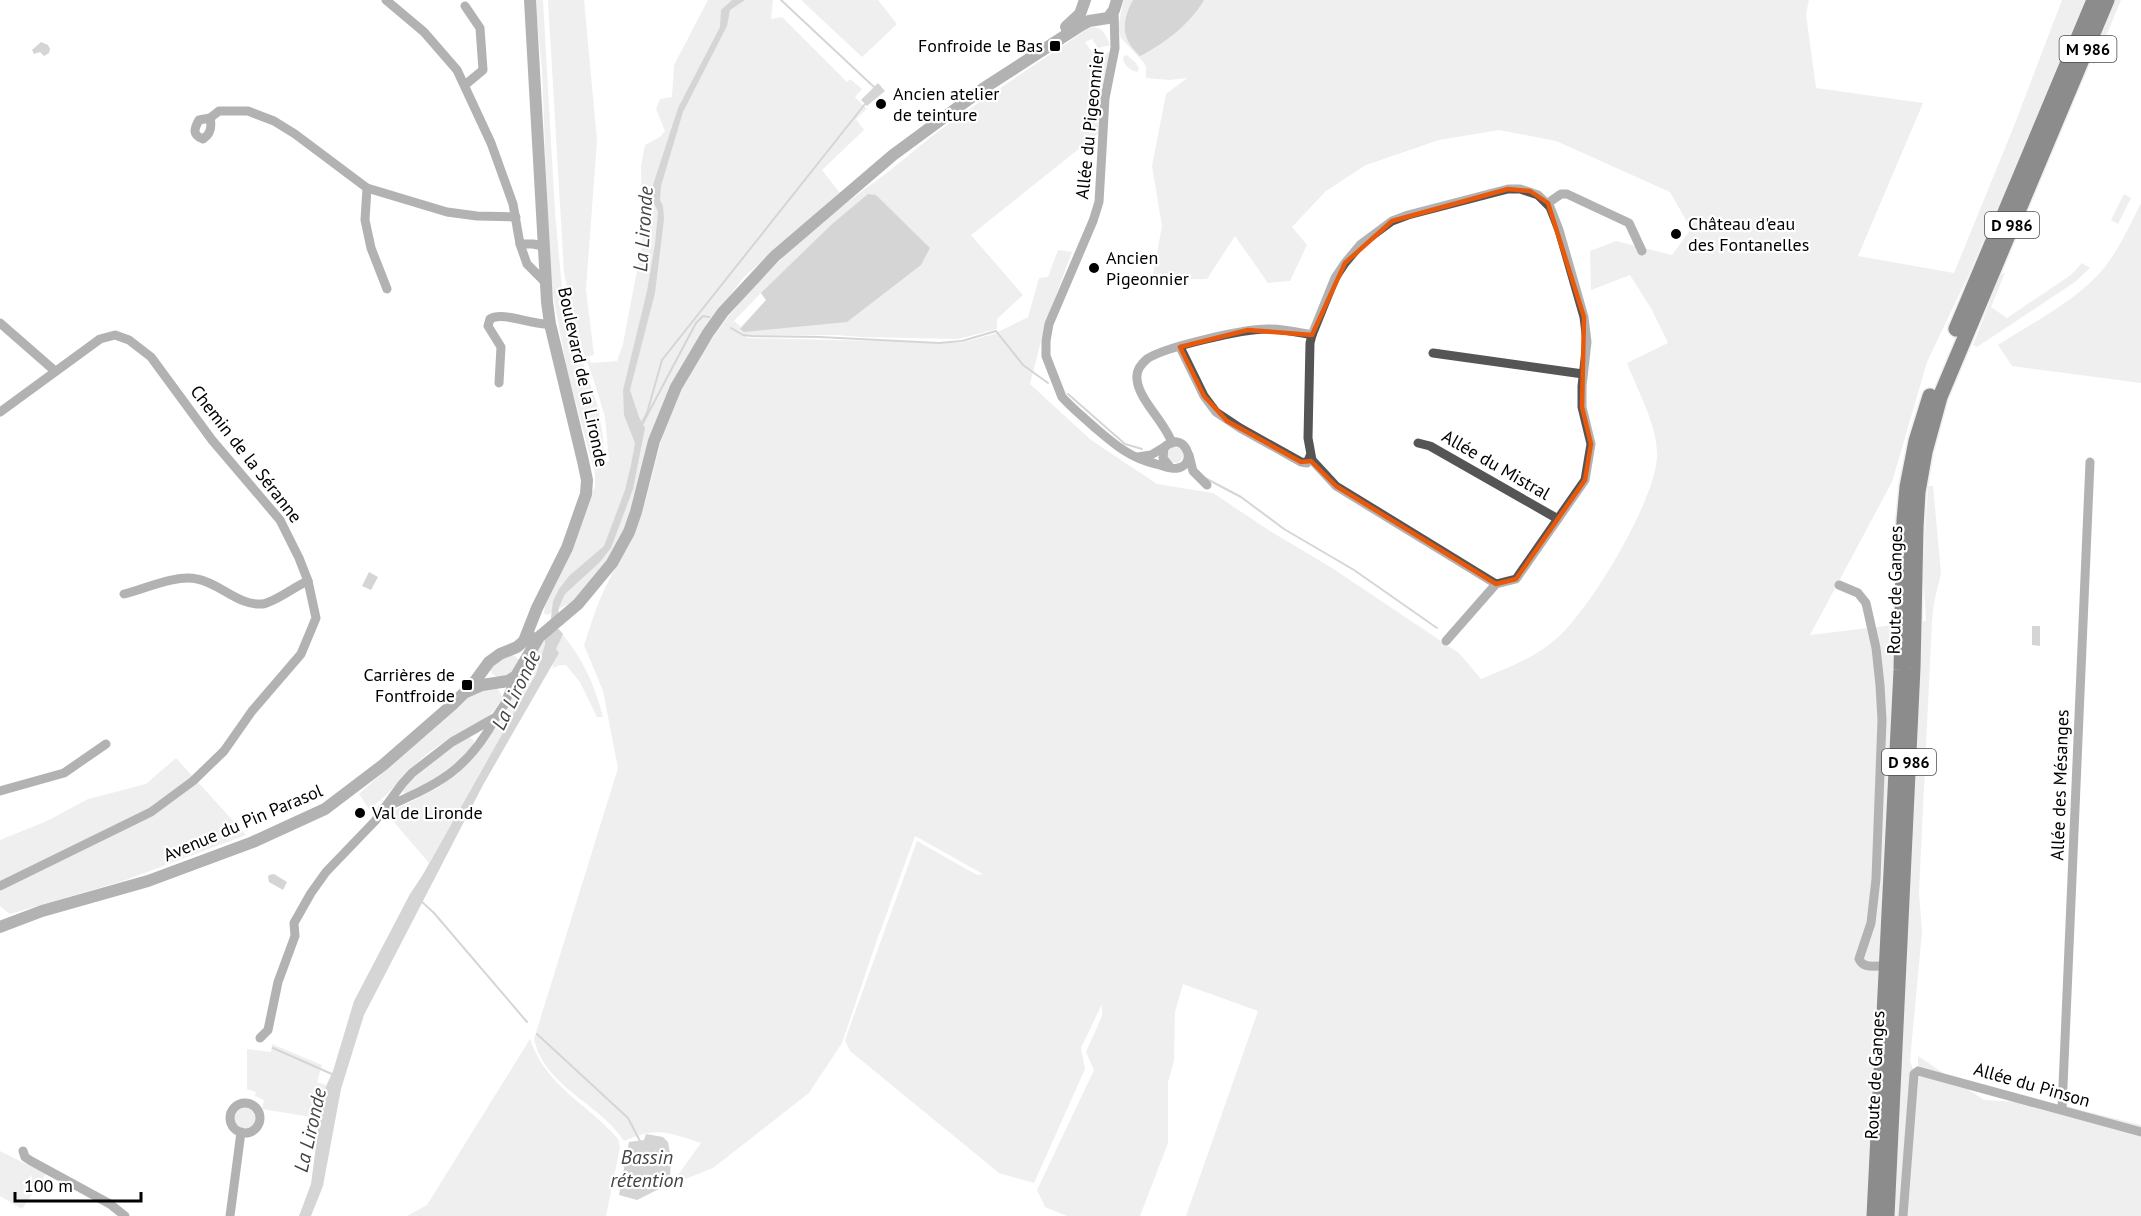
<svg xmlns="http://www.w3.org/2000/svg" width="2141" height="1216" viewBox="0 0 2141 1216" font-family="'PT Sans',sans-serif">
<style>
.green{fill:#dcdcdc;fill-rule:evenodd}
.water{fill:#a3a3a3}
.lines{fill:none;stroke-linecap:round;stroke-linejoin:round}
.stream{stroke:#a3a3a3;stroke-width:2}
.primary-casing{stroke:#dbdbdb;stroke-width:18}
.minor{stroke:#555;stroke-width:9}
.tertiary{stroke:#555;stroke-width:12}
.primary{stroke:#000;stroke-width:15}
.marked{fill:none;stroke:#e8590c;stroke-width:4.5;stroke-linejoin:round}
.poi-dot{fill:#000;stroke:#fff;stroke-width:2}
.labels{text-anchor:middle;stroke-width:4.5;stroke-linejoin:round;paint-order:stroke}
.shield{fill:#fff;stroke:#4c4c4c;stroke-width:1.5}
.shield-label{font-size:16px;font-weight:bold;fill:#000}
.poi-label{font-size:18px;fill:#000;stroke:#fff;text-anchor:start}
.street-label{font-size:18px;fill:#000;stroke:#fff}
.water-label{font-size:20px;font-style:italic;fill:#444;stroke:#fff}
</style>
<rect width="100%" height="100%" fill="#fff"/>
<g class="green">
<path d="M535,0h8l12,213 7,75 10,42 26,77 5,30 1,26 5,-2 -4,-44 -11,-36 -16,-44 -14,-64 -16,-273h36l13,140 -11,150 8,65 -6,1 3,7 26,-2 6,-17 19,-100 -1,-78 4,-21 15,-8 5,-6 -9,-22 4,-10 12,-2 2,-32 34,-65h65l-2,19 11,-2 65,65 3,-3 12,10 -7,8 12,12 -11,10 8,11 -42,40 18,23 -95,83 -38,49 -82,204 -19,34 -28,36 -31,16 -3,-2 1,-7 26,-53 17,-56 7,-9v-14l-28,-104 -17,-92 -8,-208z"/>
<path d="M801,0h77l19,24 -35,33z"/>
<path d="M1123,0h686l-3,14 10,74 107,15 -65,153 96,17 60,-147 48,-126h25l-119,276 -41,86 -35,120 -82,153 116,-14 -3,-53 5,-82h5l8,87 -7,30 -2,18 -13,271 3,40 -12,129 8,22v-27l66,44 73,4 84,21v91h-955l72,-205 -75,-27 -8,28 -1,49 -6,21v61l-28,73h-73l-22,-9 -8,-17 57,-120 -8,-18 16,-36v-12l-21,44 4,21 -51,114 -35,-10 -149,-122 -5,-11 72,-199 60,34 6,-1 -68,-38 -38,104 -35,103 -33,50 -96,75 -33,13 -2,-6 23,-32c-33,-10 -42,-17 -77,-2 -25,-39 -79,-53 -90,-102l84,-271 -15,-77 -19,-46c7,-21 14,-44 24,-63 10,-20 23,-39 31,-61 13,-37 19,-77 33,-113 9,-22 23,-43 36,-63 39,-61 109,-122 168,-164 19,-14 37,-30 56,-45 51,-38 105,-72 157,-108 13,-4 17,7 21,17l-12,3 -6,-9 -7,3 9,13 16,-3 -9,42 -1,38 -129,103 52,60 -26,24v10l-39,10 -96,-2 -26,-2 -90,1 2,2 212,5 34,-9 34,-17 11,-39 9,-1 10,-27 14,2 -27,73 -15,59 61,56 66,44 56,9 57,38 62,37 127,85 22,26c26,-11 54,-21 76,-41 33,-28 100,-140 100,-183 0,-31 -19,-63 -30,-92l41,-20 -16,-33 -22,-35 -39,15 -1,-39 26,-10 56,14 19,-26 -21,-37 -114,-51 -57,-11 -60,10 -73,25 -40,26 -34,36 15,18 -17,36 -22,2 -33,-47 -28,43 -55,1 10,-54 -10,-60 14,-72 21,-16 -18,2 -23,-2v-11l-2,-4 -23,-25c-5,-14 1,-24 2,-38zM761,293l5,7 -25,27 -7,-6z"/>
<path d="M2115,0h6l-27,65 -3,-5 1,-7z"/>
<path d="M1127,55l9,8 3,6 -2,3c-7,-2 -14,-7 -14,-15z"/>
<path d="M2124,194l7,4 -13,26 -7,-4z"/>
<path d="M2141,203v180l-129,-17 -14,-21c34,-22 80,-45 106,-77 15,-19 26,-43 37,-65z"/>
<path d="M2082,263l8,5 -15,14 -98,65 -4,-2c10,-24 18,-47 27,-70l5,-2 -14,34 16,11 64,-43z"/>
<circle cx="1175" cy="455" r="8"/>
<path d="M557,628c24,27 37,54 46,89h-6l-17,-35 -14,-17h-6l-7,3 -4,-35z"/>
<path d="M541,635l4,9 -9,30 -107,189 -42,-49 52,-27 33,-28 13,-19z"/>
<path d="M513,655l7,5 -6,12 -14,6 -8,-4 -2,-5 7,-8z"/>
<path d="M491,686l7,3 4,7c-5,26 -54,40 -75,58 -21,17 -36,40 -58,55l-10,-15 116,-104z"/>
<path d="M468,736l6,5v8l-39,31 -29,14 -3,-2c4,-18 49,-45 65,-56z"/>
<path d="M176,758l70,77 -123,46 -113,33 -10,-8v-66l47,-19 41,-22 58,-15z"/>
<path d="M530,1039c16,48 57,64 88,100l2,8 -14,69h-199l20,-11z"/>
<path d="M272,1044l50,21 -5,17 9,3 -8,31 -6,-1 -1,2 -49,-8 2,-9 -9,-4 1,-4 -9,-3v-40l24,3z"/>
<circle cx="245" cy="1118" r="11"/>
<path d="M0,1151l46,23 -24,35 -22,-13z"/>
</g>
<g class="water">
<path d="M732,0h13l-15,10 -3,16 -44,86 -22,74 -1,14 3,6 1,13 -9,74 -25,97 9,27 6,11 -12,61 -22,59 -12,15 -34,31 -6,13 -2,20 6,7 -7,15 3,4 -76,132 -119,230 -23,74 -18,97 -12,30h-12l12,-32 8,-61v-12l4,-18 10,-22 21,-70 56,-107 12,-18 114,-202 9,-30 -1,-6 5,-5 4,-32 6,-12 10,-13 35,-30 21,-56 6,-25 4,-22 -11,-28 -1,-25 24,-99 8,-47 3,-32 -6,-13 1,-14 25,-77 42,-81 1,-17z"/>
<path d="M1133,0h71c-13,23 -40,44 -64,56 -19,-17 -19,-34 -7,-56z"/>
<path d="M41,42l7,3 2,4 -1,4 -5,3 -4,-4 -6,2 -2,-4z"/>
<path d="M878,83l7,8 -18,15 -6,-6z"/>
<path d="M868,194l8,1 54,53 -9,17 -74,57 -103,10 -4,-3 26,-29 -5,-7 71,-69z"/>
<path d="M369,572l9,5 -7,13 -9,-4z"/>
<path d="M2032,626h8v20l-8,-1z"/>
<path d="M274,874l13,8 -4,8 -14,-8 -1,-5 1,-2z"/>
<path d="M646,1134l17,3 5,5 3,16 -1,21 -7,8 -26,13 -18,-5 10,-53 15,-2z"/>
</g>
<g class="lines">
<g class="stream">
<path d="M781,0l93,87"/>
<path d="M731,328l12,7 8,1 68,1 120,6 23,-2 34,-10 27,34 25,18"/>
<path d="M1068,394l57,50 17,5"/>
<path d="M643,423l53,-100 7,-7 6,1"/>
<path d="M641,425l6,-12 15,-53 203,-256"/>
<path d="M1205,478l36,19 43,32 70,41 83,58"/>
<path d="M420,900l14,13 93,109"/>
<path d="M537,1034l91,84 13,25"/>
<path d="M273,1048l61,27"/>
</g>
<defs>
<g id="primary">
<path d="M1956,329l138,-329"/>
<path d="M1874,1216l27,-546 3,-150 3,-33 9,-46 14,-45"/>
<path d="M1887,1216l26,-548 3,-141 2,-35 7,-40 15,-55 167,-397"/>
</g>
</defs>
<use href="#primary" class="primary-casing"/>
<g class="minor">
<path d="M386,0l38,32 33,38 34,73 22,61 7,40 7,20 17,17"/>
<path d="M1114,11l1,37 -10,50 -6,104 -6,19 -44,103 -3,17v15l16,41c10,11 20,19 31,29 20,17 36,32 63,38 6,1 16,6 22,4 22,-5 4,-40 -14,-20l-1,10 7,9"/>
<path d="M465,85l18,-15 -3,-42 -15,-22"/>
<path d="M210,118c2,9 1,16 -7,21 -11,-4 -9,-10 -4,-19l11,-2 9,-7h29l26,10 21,13 72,54 80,24 30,4 39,1"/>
<path d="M367,188l-2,32 6,28 16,41"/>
<path d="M1508,189h12l18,6 12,12 9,23 25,87 3,25 -5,44v21l9,37 -6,36 -69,99 -20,5 -160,-98 -24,-26 -4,-22 2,-95 2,-8 23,-57 10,-15 16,-19 31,-23 16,-6z"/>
<path d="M1548,203l13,-9h6l62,29 13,28"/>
<path d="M520,244h13l10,2"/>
<path d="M0,323l55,48"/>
<path d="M1180,347l24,49 12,16 24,16 61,34 6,1 3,-7"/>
<path d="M1433,353l150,21"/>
<path d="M499,383l2,-36 -13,-21 2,-7c12,-8 42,6 60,5"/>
<path d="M0,412l100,-73 15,-4 14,5 22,17 61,83 68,80 19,38 9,23 8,37 -15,36 -49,57 -28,40 -31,30 -42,31 -151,74"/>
<path d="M1172,443c-7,-21 -34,-44 -35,-64 -1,-8 4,-15 10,-20 17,-12 97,-30 119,-30 15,-1 31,3 46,6"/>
<path d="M1418,443l12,3 128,73"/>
<path d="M1189,455l4,16 14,14"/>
<path d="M1138,457l13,-2 15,-9"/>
<path d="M1839,585l19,8 8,10 10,45 4,37 2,35 -6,159 -5,44 -12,36c5,11 17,6 28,7"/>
<path d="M124,594c20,-5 53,-20 73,-15 23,4 41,27 65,25 12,-1 33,-18 46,-23"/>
<path d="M1446,641l50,-57"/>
<path d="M496,717l8,-12 12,-29"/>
<path d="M0,791l64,-18 42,-29"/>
<path d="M260,1038l8,-8 10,-48 17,-46 -1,-13 17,-30 15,-21 49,-51 27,-37 10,-11 40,-31 44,-25c-29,55 -60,68 -114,92"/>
<circle cx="245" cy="1118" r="15"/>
<path d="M2062,1109l28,-647"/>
<path d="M23,1151l2,6 6,4 79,43 15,12"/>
<path d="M230,1216l11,-84"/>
<path d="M1903,1216l11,-142 4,-3 223,61"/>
</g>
<g class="tertiary">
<path d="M1066,27l14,-13 5,-14"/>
<path d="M524,641l13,-33 30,-60 19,-54 1,-14 -4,-19 -33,-137 -3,-22 -17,-302"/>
<path d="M466,692l16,-7 26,-4 8,-5 23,-39 39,-33 34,-41 17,-31 7,-20 18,-71 22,-54 32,-54 15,-21 52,-56 118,-101 91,-67 96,-62 9,-5 19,-3 6,-8 3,-10"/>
<path d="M0,927l42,-16 106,-30 105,-39 72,-33 58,-44 70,-61 20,-20 16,-22 11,-8 17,-7 13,-11"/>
</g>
<use href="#primary" class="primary"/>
</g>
<path d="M0 0H2141V1216H0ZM1508,189l22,2 18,12 36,114 -2,90 9,37 -6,36 -69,99 -20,5 -160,-98 -25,-25 -10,1 -74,-41 -23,-25 -24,-49 68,-17 64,5 33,-72 47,-42z" fill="#fff" fill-opacity=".55" fill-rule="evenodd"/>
<path class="marked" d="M1508,189l22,2 18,12 36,114 -2,90 9,37 -6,36 -69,99 -20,5 -160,-98 -25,-25 -10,1 -74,-41 -23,-25 -24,-49 68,-17 64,5 33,-72 47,-42z"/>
<g class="poi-dot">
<rect x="1049" y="40" width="12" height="12" rx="3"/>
<circle cx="881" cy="104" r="6"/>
<circle cx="1676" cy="234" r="6"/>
<circle cx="1094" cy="268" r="6"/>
<rect x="461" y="679" width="12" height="12" rx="3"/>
<circle cx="360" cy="813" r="6"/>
</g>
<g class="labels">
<g class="shield">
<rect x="2059.5" y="36" width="57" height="26" rx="4.5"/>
<rect x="1985" y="212" width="54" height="26" rx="4.5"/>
<rect x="1882" y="749" width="54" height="26" rx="4.5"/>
</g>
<g class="shield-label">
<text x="2088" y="55">M 986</text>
<text x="2012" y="231">D 986</text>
<text x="1909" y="768">D 986</text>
</g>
<g class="poi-label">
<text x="1043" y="52" text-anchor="end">Fonfroide le Bas</text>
<text x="893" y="100">Ancien atelier<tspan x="893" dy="21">de teinture</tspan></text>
<text x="1688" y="230">Château d'eau<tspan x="1688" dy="21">des Fontanelles</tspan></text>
<text x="1106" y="264">Ancien<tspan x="1106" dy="21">Pigeonnier</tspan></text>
<text x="455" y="681" text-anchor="end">Carrières de<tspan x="455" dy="21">Fontfroide</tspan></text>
<text x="372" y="819">Val de Lironde</text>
</g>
<g class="street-label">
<text transform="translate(1090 124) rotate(-84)" y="6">Allée du Pigeonnier</text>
<text transform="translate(583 377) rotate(78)" y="6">Boulevard de la Lironde</text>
<text transform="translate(246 454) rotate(52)" y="6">Chemin de la Séranne</text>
<text transform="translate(1496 465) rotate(30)" y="6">Allée du Mistral</text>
<text transform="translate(1895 590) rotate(-89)" y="6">Route de Ganges</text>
<text transform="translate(2060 785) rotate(-88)" y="6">Allée des Mésanges</text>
<text transform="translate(243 823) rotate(-23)" y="6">Avenue du Pin Parasol</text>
<text transform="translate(1875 1075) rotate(-87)" y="6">Route de Ganges</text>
<text transform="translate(2032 1085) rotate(16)" y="6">Allée du Pinson</text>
</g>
<g class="water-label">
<text transform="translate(643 229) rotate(-86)" y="7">La Lironde</text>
<text transform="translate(516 690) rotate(-64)" y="7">La Lironde</text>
<text transform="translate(310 1130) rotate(-77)" y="7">La Lironde</text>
<text x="647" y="1164">Bassin<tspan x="647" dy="23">rétention</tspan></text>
</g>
</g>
<path d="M15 1192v9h126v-9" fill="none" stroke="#000000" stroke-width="3"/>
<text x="24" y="1192" font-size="18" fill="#000000" stroke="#ffffff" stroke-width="4.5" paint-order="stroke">100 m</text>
</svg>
